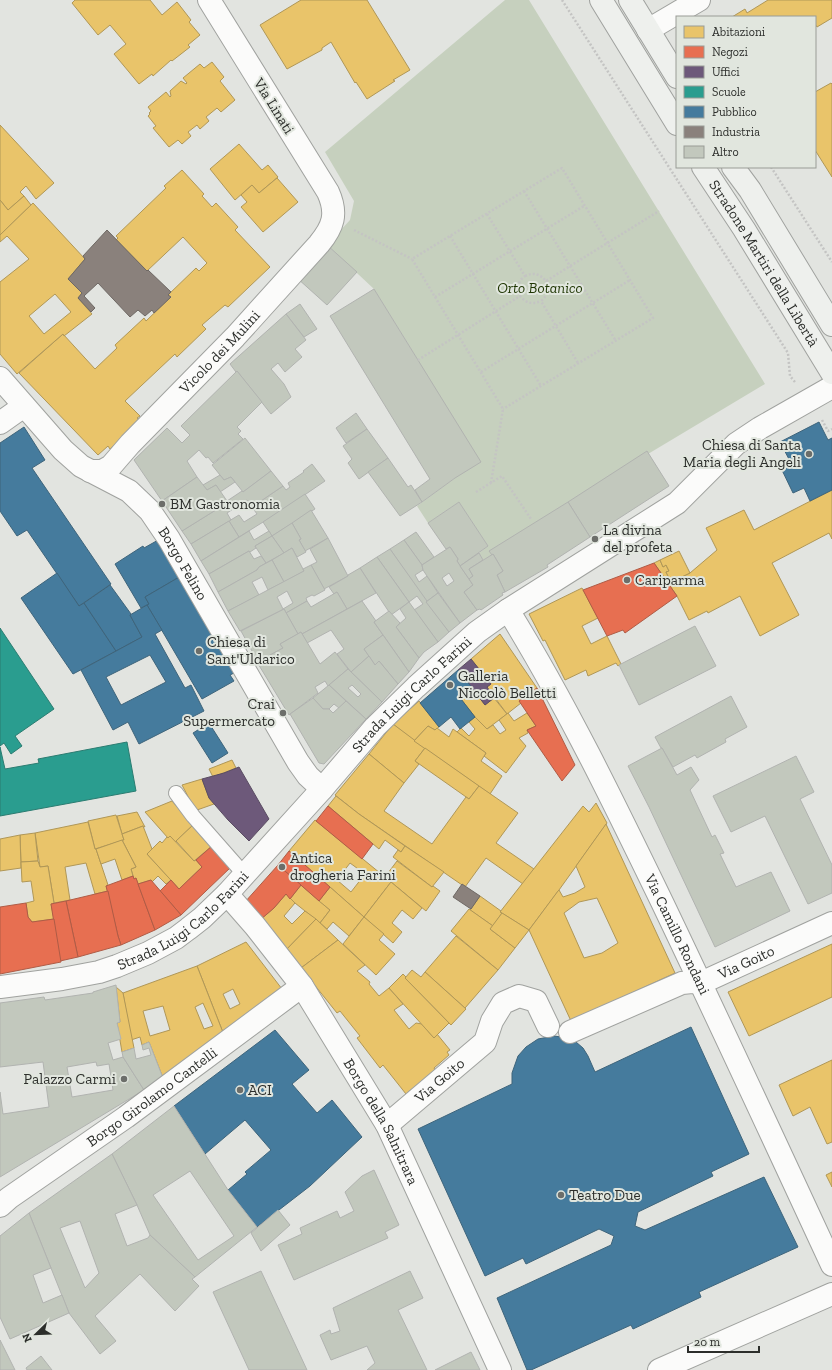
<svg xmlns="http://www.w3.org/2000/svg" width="832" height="1370" viewBox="0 0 832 1370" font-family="'Zilla Slab',serif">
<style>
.green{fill:#c6d0be}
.homes{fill:#e9c46a;stroke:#b09757;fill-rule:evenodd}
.shops{fill:#e76f51;stroke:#af5c46}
.offices{fill:#6d597a;stroke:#5a4c62}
.schools{fill:#2a9d8f;stroke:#2b7c71}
.public{fill:#457b9d;stroke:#3e647b;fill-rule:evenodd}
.industry{fill:#8a817c;stroke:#6e6864}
.building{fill:#c2c8bd;stroke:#b1b3b0;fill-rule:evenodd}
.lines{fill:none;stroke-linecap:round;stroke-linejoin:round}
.service-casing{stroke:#a0a29f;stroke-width:16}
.minor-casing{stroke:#a0a29f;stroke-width:24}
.secondary-casing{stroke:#a0a29f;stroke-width:24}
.path{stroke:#c4c4c3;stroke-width:2.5;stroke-dasharray:2 2;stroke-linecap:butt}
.service{stroke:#fbfbfa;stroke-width:14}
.minor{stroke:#fbfbfa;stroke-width:22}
.secondary{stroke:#eef0ed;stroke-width:22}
.poi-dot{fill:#6c6e6a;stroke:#e1e6de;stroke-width:1.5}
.labels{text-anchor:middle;stroke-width:4;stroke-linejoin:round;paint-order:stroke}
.street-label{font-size:15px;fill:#2c2e2b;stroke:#e1e6de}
.park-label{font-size:15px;font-style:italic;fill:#1e3502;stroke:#e1e6de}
.poi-label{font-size:15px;fill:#2c2e2b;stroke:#e1e6de;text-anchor:start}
</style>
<rect width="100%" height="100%" fill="#e2e4e0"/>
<path class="green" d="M505,0h24l236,384 -117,70 -1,-2 -157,100 2,3 -9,5 -4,-7 9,-7 -29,-44 -31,21 -11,-17 38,-28 -37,-118 -44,-71 -47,-44 23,-25 4,-19 -29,-49z"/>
<g class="homes">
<path d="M75,0h75l12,15 15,-13 14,18 -2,2 11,13 -12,10 2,2 -18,14 -1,-1 -18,16 -1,-2 -13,10 -25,-30 12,-10 -16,-19 -12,10 -26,-32z"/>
<path d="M301,0h66l43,70 -17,10 2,1 -28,18 -11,-17 -1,1 -24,-41 -9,6v2l-35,19 -27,-44z"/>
<path d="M768,0h64v18l-15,9 -2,-3v-7h-83l13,-8 2,4z"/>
<path d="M212,62l12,15 -4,4 15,19 -14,12 -4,-4 -11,9 3,4 -9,8 -3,-4 -9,7 3,4 -9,8 -4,-4 -9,7 -16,-19 3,-2 -8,-10 2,-2 -1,-1 2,-2 -3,-4 18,-15 4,5 1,-1 -1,-5 11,-10 5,3 1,-1 -4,-5 17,-14 4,4z"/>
<path d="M831,83l1,1v93l-17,-27v-58z"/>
<path d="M0,125l54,58 -18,16 -10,-13 -6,6 4,4 -16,14 -8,-10z"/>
<path d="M239,144l23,26 6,-5 10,12 -19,16 -7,-8 -17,15 -25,-31z"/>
<path d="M182,170l22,24 -2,2 10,11 4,-4 22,24 -3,3 35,37 -42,40 -3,-2 -23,20 4,4 -29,28 -2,-3 -50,47 15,15 -3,2 3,2 -30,29 -2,-3 -10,9 -79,-82 44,-39 32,35 22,-21 -2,-3 29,-27 2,3 25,-24 -3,-2 28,-27 3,3 8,-8 -24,-26 -36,34 -31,-31 2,-2 -2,-2 50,-48 -2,-2z"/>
<path d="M277,178l21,24 -35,30 -22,-25 6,-5 -6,-7 11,-10 7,8z"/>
<path d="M24,196l7,9 -31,30v-35l8,10z"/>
<path d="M33,203l52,56 -17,20 14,14 -4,5 14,16 -28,22 -1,-2 -46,40 -17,-20v-72l29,-23 -22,-23 -7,6v-7zM55,294l16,18 -27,22 -15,-18z"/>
<path d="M832,490v49l-3,-6 -57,30 27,52 -39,21 -20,-40 -32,17 -1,-2 -18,9 -12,-24 -23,-33 6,-3 3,7 3,-2 3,6 -3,1 5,10 19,-9 27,-23 -11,-22 38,-18 10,20z"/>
<path d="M679,551l11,22 -19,9 -5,-10 3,-1 -3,-6 -3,2 -3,-7z"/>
<path d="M582,588l16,30 -16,8 9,18 16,-8 14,28 -3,2 -2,-3 -28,13 -2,-6 -21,10 -20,-40 -2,1 -14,-27z"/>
<path d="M500,634l37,54 -18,13 2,2 -14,11 -20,-27 4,-3 -20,-25z"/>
<path d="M473,689l12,16 9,-7 13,16 -20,15 -12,-12 -14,-18z"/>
<path d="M419,701l20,26 -4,3 -7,-4 -14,15 -21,-17z"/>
<path d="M508,713l6,8 13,-8 9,13 -9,4 1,3 -9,5 7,8 -20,27 -22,-17 2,-3 -29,-21 4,-4 8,8 6,-7 -6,-7 6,-5 12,12 6,-4 7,9 6,-4 -7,-10z"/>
<path d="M393,724l32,24 -10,13 4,3 -15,19 -35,-29z"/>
<path d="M428,726l7,4 2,-2 12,9 4,-8 33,24 -5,8 21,15 -12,18 -76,-53z"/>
<path d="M425,748l54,38 -10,13 -54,-38z"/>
<path d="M369,754l35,29 -20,28 48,33 34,-47 3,2 10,-13 39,27 -22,30 38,26 -11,15 -37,-26 -21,29 -106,-73 -24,-19z"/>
<path d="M232,760l4,8 -23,9 -4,-8z"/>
<path d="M202,779l7,19 5,6 -17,6 -5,-6 -10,-19z"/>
<path d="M336,796l23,18 46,32 -4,6 -16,-12 -6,9 -51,-43z"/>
<path d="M172,801l21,24 -18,17 -5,-6 -2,2 -23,-26z"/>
<path d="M596,803l11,20 -48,67 -30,40 -29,-18 83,-106 6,6z"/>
<path d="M137,812l8,15 -2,-1 -21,8 -5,-18z"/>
<path d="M116,815l8,25 -29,9 -7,-28z"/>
<path d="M315,820l76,62 -27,35 -75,-66zM350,863l15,11 -14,18 -14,-12z"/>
<path d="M88,822l7,27h1l12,36 -2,1 2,5 -13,3 -9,-31 -21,4 5,33 -16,3 -6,-37 -8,1 -5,-34z"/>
<path d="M606,824l69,149 -104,48 -42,-91 29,-39 1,-1 4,7 12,-4 10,-6 -9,-21zM597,898l21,45 -16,10 -18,5 -20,-45 15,-11z"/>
<path d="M193,825l19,21 -18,15 -18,-20z"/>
<path d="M143,826l9,23 -5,5 24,26 -5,4 -8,-8 -6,6 -1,-2 -13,4 -2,-6 -2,1 -3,-10 5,-2 -14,-27h2l-2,-6z"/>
<path d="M35,833l3,28 -17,1 -1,-27z"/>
<path d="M20,835l1,33 -21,3v-32z"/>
<path d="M170,836l24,25 2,-1 6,7 -23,22 -32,-35 13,-13 2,2 5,-6 1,1z"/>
<path d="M122,840l14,27 -5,2 2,7 -11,4 -7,-21 -14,5 -5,-15z"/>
<path d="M405,846l39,26 -12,15 -39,-30 5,-7 3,2z"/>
<path d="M38,861l2,6 8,-1 6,37 -3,1 3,15 -22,3 -4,-5 -2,-14 8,-2 -3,-20 -9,1 -1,-20z"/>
<path d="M397,861l35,26 1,-1 7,5 -14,20 -41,-34z"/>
<path d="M391,882l31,26 -9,11 -11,-9 -10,13 10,9 -9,11 -29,-26z"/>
<path d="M301,885l29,25 -10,13 -30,-24z"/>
<path d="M330,887l34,30 -15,19 -16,-14 -6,7 -7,-6 10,-13 -11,-9z"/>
<path d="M286,894l9,9 -11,13 8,8 13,-13 11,8 -30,31 -26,-30 14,-12z"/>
<path d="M480,896l21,15 -1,1 2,1 -9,13 -23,-16z"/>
<path d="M469,909l24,17 -3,3 25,19 -17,22 -47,-39z"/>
<path d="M502,913l27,17 -14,18 -25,-19z"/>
<path d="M364,917l20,17 -5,6 16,14 -19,21 -33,-31z"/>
<path d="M316,919l22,21 -37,28 -15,-18z"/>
<path d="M456,936l42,34 -33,38 -40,-36z"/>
<path d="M338,940l27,25 -8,6 13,11 -1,2 10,12 10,-8 14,16 -9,6 15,19 7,-6 6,1 12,14 3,-4 13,16 -3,2 2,3 -15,13 1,2 -29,24 -23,-29 -3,3 -23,-30 3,-2 -20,-25 -3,2 -36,-45z"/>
<path d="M246,942l36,47 -58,46 -27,-69zM233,989l7,15 -10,5 -7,-15z"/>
<path d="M832,944v53l-83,39 -21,-44z"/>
<path d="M197,966l27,69 -61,43 -14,-36 -7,3 -2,-8 -9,3 -8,-47zM203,1003l10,23 -9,3 -9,-22zM163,1006l7,24 -20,6 -7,-25z"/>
<path d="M412,970l9,7 4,-5 41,37 -15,16 -46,-47z"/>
<path d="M403,974l3,3 -1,1 44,45 -15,15 -45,-50z"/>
<path d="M116,987l7,6 11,55 -12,4 -5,-29 3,-1z"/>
<path d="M832,1060v82l-5,2 -17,-37 -17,9 -14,-31z"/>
<path d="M832,1172v15l-6,-12z"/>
</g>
<g class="shops">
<path d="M654,563l23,33 -52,37 -2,-3 -16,6 -24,-46z"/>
<path d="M537,688l38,77 -13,16 -35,-51 9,-4 -17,-25z"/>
<path d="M328,806l45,38 -11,15 -46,-38z"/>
<path d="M212,846l19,21 -50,48 -21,-24 11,-11 8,9 23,-22 -6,-7z"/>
<path d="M289,851l41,36 -11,14 -41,-36z"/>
<path d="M278,865l23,20 -11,14 -4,-5 -12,14 -14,12 -15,-18z"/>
<path d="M133,876l1,3 2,-1 19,52 -34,15 -3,-9 -12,-50z"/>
<path d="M151,880l30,35 -26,15 -17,-46z"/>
<path d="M108,891l10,45 3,9 -43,12 -12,-56z"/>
<path d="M66,901l12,56 -18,4 -9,-57z"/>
<path d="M26,903l2,14 4,5 22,-3 7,43 -61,12v-67z"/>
</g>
<g class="offices">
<path d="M471,659l20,25 -4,3 7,11 -9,7 -27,-35z"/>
<path d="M239,767l30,52 -20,22 -21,-21 -19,-22 -7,-19 22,-6z"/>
</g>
<g class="schools">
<path d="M0,628l54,81 -39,27 7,10 -11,8 -7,-11 -4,3z"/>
<path d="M127,742l9,49 -136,25v-69l5,22 34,-6 -1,-4z"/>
</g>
<g class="public">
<path d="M819,422l9,18 4,-2v52l-22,11 -6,-13 -11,5 -12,-25 10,-5 -11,-21z"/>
<path d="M24,427l21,33 -13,8 79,116 -32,22 -52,-76 -10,6 -17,-25v-68z"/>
<path d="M160,539l21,37 -36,21 4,7 -8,4 -26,-44 28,-18 1,2z"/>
<path d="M57,573l22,33 5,-3 32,48 -43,23 -52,-76z"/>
<path d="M181,576l55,96 -6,3 4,6 -32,18 -55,-94 2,-1 -4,-7z"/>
<path d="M110,585l21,29 -1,1 12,22 -26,14 -32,-48z"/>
<path d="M147,605l15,25 -7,4 30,54 6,-3 13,26 -65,33 -11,-22 -15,8 -32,-60 61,-33 -12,-22zM150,655l16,27 -45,23 -15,-28z"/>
<path d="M458,670l15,19 -12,10 14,18 -15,12 -9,-12 -12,10 -19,-24z"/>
<path d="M209,723l19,30 -16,10 -19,-30z"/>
<path d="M691,1027l58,127 -38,18 2,4 -75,36 -3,14 10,4 119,-53 34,70 -99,45 2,5 -68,32 -2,-4 -100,45h-4l-30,-72 114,-53 3,-9 -15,-7 -73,35 -3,-6 -38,18 -67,-147 94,-45v-11l6,-17 8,-9 12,-8 16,-3 7,1 15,5 7,6 5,8 7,16z"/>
<path d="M275,1030l34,40 -17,14 25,29 15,-13 30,37 -52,49 -53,41 -29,-37 19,-16 -2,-2 26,-22 -26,-30 -40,34 -31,-48z"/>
</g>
<g class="industry">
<path d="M107,230l40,41 1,-1 23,22 -3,3 3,2 -17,16 -2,-3 -7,6 -7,-6 -8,7 -32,-34 -14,13 11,12 -4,4 -13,-14 4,-5 -14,-14 17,-20 -2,-3z"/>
<path d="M462,884l18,12 -9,13 -18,-12z"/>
</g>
<g class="building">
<path d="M327,245l30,27 -30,33 -30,-27z"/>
<path d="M374,289l107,173 -26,16 -33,24 -7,-12 15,-11 -100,-163z"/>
<path d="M300,304l17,25 -13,8 -18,-23z"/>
<path d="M286,314l20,26 -11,9 7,8 -17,15 -7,-9 -7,6 13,15 7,13 -20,17 -34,-43 -1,1 -6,-8z"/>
<path d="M237,371l25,31 -25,25 4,4 -3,3 5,5 -30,24 -5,-6 -2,1 -7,-8 -12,11 10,16 -35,24 -28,-41 33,-32 15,15 8,-8 -9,-9z"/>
<path d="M356,413l11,16 -21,14 -10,-15z"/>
<path d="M367,429l21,29 -29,21 -11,-16 4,-4 -9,-13z"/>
<path d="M245,438l26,33 -28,21 -12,-15 -7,3 -12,-15z"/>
<path d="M647,451l22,35 -79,51 -22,-35z"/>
<path d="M388,458l20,29 3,-2 11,17 -22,14 -32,-44z"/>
<path d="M312,464l13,17 -41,28 -45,28 -10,-16 10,-6 5,7 13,-8 -5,-7 31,-21 3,4 4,-3 -2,-4 16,-11 -1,-1z"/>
<path d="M271,471l12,15 -31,21 -5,-7 -20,13 4,7 -40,24 -9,-13 45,-28v-2l15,-10 1,1z"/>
<path d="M220,475l4,5 7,-3 4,5 -15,10 -4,-7 -9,5 -4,-5z"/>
<path d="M197,477l10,13 9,-5 11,16v2l-45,28 -20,-30z"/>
<path d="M305,494l10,15 -43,27 -9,-14z"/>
<path d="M459,502l29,44 -28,20 -3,-5 1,-2 -8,-12 -4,2 -18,-26z"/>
<path d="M568,502l22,35 -43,28 1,2 -43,25 -8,-17 6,-4 -10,-17 -1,1 -3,-4z"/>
<path d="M311,510l17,28 -23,13 -6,-11 2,-1 -9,-16z"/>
<path d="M229,521l10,16 -38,24 -10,-17z"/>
<path d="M292,523l9,16 -2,1 7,12 -9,5 -5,-9 -8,5 -12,-17z"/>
<path d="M249,531l5,9 15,-9 3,5 -17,10 1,2 -6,4 -1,-1 -40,23 -8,-13z"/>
<path d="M416,532l18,25 -12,8 -18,-25z"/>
<path d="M272,536l12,17 -18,10 -11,-17z"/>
<path d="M328,538l20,38 -24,13 -13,-24 6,-3 -7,-13z"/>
<path d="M404,540l18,25 1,5 -8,5 4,7 8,-6 11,17 -12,9 -36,-53z"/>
<path d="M450,547l8,12 -1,2 16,24 -9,7 13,18 -17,13 -33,-47 -4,-6 -1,-5zM449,573l5,8 -7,5 -5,-8z"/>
<path d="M292,548l12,23 -20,11 -12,-22z"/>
<path d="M390,549l59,83 -11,10 -24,-32 9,-6 -6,-8 -8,6 -32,-45z"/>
<path d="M249,551l5,8 7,-3 5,7 -7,4 -2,3 -39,22 -9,-18z"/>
<path d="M479,553l4,7 -14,9 4,7 -4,3 -9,-13z"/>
<path d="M493,554l10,17 -6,4 8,17 -3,1 1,2 -22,15 -1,-1 -3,1 -13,-18 9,-7 -4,-6 4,-3 -4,-7z"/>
<path d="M377,557l32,45 -18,13 -31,-47z"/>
<path d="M272,560l12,22 -16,8 -6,-13 -10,5 7,13 -31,16 -10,-19 39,-22 2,-3z"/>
<path d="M311,565l14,25 -11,6 -2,-1 -6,3 1,3 -21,12 -2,-4 -44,22 -12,-20 76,-40 -1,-2zM287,591l6,12 -10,6 -6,-12z"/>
<path d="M360,568l16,25 -29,16 -10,-17 -3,2 -5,-7 19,-11v-1z"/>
<path d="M337,592l10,17 -45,25 -1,-2 -3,2 -12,-21 21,-12 4,6z"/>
<path d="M438,593l22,30 -11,9 -23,-30z"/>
<path d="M362,601l14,20 -2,1 9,13 -19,14 5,7 -18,16 -14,-18 7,-5 -13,-19 -24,13 -5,-9z"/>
<path d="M409,602l29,40 -14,10 -5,6 -23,-31 10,-9 -6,-9z"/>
<path d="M284,609l14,25 -18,10 3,4 -25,14 -17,-31z"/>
<path d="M389,611l11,12 -4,4 23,31 -10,14 -35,-50z"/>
<path d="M695,626l21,40 -77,39 -20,-40z"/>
<path d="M301,632l19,32 15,-12 13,17 -20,17 -3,-5 -10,6 3,6 -29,22 -32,-53 26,-14 -3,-4z"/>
<path d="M383,635l26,37 -11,12 -19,-23 -4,4 -11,-16z"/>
<path d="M369,656l6,9 4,-4 19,23 -16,18 -31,-30z"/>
<path d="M348,669l34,33 -16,17 -37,-34zM352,685l9,9 -3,3 -10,-9z"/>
<path d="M329,685l17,16 -7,7 -5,-4 -5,5h-6l-10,-11z"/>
<path d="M731,696l16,31 -22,12 1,3 -29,16 -2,-3 -22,12 -11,-19h-1l-6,-11z"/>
<path d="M313,698l10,11h6l4,4 13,-12 20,18 -42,45 -5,-1 -29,-49z"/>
<path d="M662,748l15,27 14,-8 8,13 -9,10 22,47 3,-2 9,18 -4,1 16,33 35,-15 19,39 -75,36 -66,-140 -21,-41z"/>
<path d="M796,756l18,36 -14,7 32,66v28l-24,11 -43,-88 -34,16 -18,-36z"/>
<path d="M116,985l4,37 -3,1 4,16 -13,4 5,17 10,-3 21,33 -144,87v-85l3,22 46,-7 -6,-45 -43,5v-64l44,-6 1,3 48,-7v-1zM96,1062l1,4 12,-2 4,26 -41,7 -5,-30z"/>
<path d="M149,1042l14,36 -19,12 -21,-33 -1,-5 12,-4 2,11 15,-4 -2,-7 -6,2 -1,-5z"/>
<path d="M174,1106l54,84 29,37 -62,50 -45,-42 -13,-30 -25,-51zM190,1171l44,65 -36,24 -45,-65z"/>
<path d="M112,1154l25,51 -22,9 12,32 21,-8 2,-3 45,42 -3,2 7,7 -24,25 -35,-37 -45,42 21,25 -16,13 -31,-41 -40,-100zM80,1221l19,52 -14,15 -25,-60z"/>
<path d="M374,1170l25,55 -14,7 3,6 -94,42 -16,-35 24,-11 -2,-6 37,-17 3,7 14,-7 -9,-19 17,-16z"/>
<path d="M278,1210l12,15 -29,26 -10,-18z"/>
<path d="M29,1213l22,55 -18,7 10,28 19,-8 7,18 -59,26 -10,-22v-81z"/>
<path d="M261,1271l46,99h-58l-36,-78z"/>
<path d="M410,1271l13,27 -25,12 29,60h-60l8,-7 -8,-17 -36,14 -11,-25 10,-5 1,4 9,-3 -7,-23z"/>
<path d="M0,1340l15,30h-15z"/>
<path d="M471,1352l9,18h-45z"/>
<path d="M41,1356l11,14h-25l-1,-2z"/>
</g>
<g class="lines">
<defs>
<path id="service" d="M176,793l17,23 51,58"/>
<g id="minor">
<path d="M648,30l51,-30"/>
<path id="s1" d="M0,378l63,72 18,16 48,25 21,20 19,28 129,223 10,14 14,13"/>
<path d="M0,423l24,-17"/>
<path id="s2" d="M90,471h12l9,-5 19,-22 105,-107 84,-93c14,-17 19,-30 9,-52l-119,-192"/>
<path id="s3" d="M508,610c58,94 106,193 154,292 58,121 114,242 170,363"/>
<path id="s4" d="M227,894l28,32 47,60 85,139 113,245"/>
<path id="s5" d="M0,987l62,-8 37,-7 18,-6 31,-13 28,-15 12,-9 14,-11 25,-24 95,-105 53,-62 41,-40 61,-55 31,-22 169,-107 59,-59 24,-16 72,-41"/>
<path id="s6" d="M570,1032l112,-49 10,-1 9,1 131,-60"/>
<path id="s7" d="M387,1125l98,-83 7,-21 11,-18 16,-7 17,5 12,25"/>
<path id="s8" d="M0,1206l9,-8 117,-81 176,-131"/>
<path d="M659,1370l173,-76"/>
</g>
<g id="secondary">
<path d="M601,0l76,124"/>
<path d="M630,0l47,77"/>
<path id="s9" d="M703,167l41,62 88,144"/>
<path d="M733,167l17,23 82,135"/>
</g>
</defs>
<use href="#service" class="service-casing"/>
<use href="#minor" class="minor-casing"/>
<use href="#secondary" class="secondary-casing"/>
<g class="path">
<path d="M562,0l226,353 2,23 5,6"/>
<path d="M771,167l61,95"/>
<path d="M524,191l92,150"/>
<path d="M487,214l38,62c-7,5 -9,12 -5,20"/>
<path d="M354,230l58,29"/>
<path d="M450,236l91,150"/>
<path d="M525,276c8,-4 15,-2 21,5l113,-70"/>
<path d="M546,281c3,8 2,14 -5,20l37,62"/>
<path d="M435,297l149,-91"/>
<path d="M418,360l102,-64c6,7 12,9 21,5"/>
<path d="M481,372l149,-92"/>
<path d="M822,420l6,11 4,-2"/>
<path d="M491,483l12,-74 -91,-150 150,-91 91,150 -150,91"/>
<path d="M476,492l26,-16 29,43"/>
</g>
<use href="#service" class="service"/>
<use href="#minor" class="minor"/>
<use href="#secondary" class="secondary"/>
</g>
<g class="poi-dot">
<circle cx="809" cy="454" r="4"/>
<circle cx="162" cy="504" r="4"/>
<circle cx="595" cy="539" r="4"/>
<circle cx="627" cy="580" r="4"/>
<circle cx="199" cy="651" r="4"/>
<circle cx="450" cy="685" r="4"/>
<circle cx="283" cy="713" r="4"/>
<circle cx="282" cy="867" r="4"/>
<circle cx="124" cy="1079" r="4"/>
<circle cx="240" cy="1090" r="4"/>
<circle cx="561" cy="1195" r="4"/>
</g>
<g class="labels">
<g class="street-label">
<text transform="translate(274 106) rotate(58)" y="5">Via Linati</text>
<text dy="5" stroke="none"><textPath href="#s9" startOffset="114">Stradone Martiri della Libertà</textPath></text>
<text dy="5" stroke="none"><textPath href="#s2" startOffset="180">Vicolo dei Mulini</textPath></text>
<text dy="5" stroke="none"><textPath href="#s1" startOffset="265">Borgo Felino</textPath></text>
<text dy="5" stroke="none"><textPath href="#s5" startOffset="524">Strada Luigi Carlo Farini</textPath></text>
<text dy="5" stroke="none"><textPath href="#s5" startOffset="200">Strada Luigi Carlo Farini</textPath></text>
<text dy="5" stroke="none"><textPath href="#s3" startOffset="366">Via Camillo Rondani</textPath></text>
<text dy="5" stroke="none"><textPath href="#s6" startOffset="191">Via Goito</textPath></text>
<text dy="5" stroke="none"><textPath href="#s7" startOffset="69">Via Goito</textPath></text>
<text dy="5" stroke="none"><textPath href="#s8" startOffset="187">Borgo Girolamo Cantelli</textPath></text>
<text dy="5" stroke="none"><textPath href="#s4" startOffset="276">Borgo della Salnitrara</textPath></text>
</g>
<g class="park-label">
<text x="540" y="293">Orto Botanico</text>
</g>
<g class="poi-label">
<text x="801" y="450" text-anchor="end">Chiesa di Santa<tspan x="801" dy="17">Maria degli Angeli</tspan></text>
<text x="170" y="509">BM Gastronomia</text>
<text x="603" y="535">La divina<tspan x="603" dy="17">del profeta</tspan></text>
<text x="635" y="585">Cariparma</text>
<text x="207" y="647">Chiesa di<tspan x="207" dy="17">Sant'Uldarico</tspan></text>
<text x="458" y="681">Galleria<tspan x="458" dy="17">Niccolò Belletti</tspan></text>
<text x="275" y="709" text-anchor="end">Crai<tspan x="275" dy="17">Supermercato</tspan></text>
<text x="290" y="863">Antica<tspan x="290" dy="17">drogheria Farini</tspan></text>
<text x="116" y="1084" text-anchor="end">Palazzo Carmi</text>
<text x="248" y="1095">ACI</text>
<text x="569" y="1200">Teatro Due</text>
</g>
</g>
<rect x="676" y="16" width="140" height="152" fill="#e1e6de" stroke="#999c96"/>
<rect x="684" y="26" width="20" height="12" fill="#e9c46a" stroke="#999c96"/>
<text x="712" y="36" font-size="12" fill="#2c2e2b">Abitazioni</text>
<rect x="684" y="46" width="20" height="12" fill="#e76f51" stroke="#999c96"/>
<text x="712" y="56" font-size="12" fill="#2c2e2b">Negozi</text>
<rect x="684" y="66" width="20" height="12" fill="#6d597a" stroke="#999c96"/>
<text x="712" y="76" font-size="12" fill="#2c2e2b">Uffici</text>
<rect x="684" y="86" width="20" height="12" fill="#2a9d8f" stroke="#999c96"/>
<text x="712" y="96" font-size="12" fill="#2c2e2b">Scuole</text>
<rect x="684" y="106" width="20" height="12" fill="#457b9d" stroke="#999c96"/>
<text x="712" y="116" font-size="12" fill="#2c2e2b">Pubblico</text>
<rect x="684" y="126" width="20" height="12" fill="#8a817c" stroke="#999c96"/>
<text x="712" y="136" font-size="12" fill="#2c2e2b">Industria</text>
<rect x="684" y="146" width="20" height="12" fill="#c2c8bd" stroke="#999c96"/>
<text x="712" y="156" font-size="12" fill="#2c2e2b">Altro</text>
<g transform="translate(36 1334) rotate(247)" stroke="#e1e6de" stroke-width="3" paint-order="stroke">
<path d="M0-3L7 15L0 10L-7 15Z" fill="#2c2e2b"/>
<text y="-6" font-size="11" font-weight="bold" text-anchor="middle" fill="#2c2e2b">N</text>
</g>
<path d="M688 1346v6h71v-6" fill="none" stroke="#2c2e2b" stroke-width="2"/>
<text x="694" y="1346" font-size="12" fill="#2c2e2b" stroke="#e1e6de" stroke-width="3" paint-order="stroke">20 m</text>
</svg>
